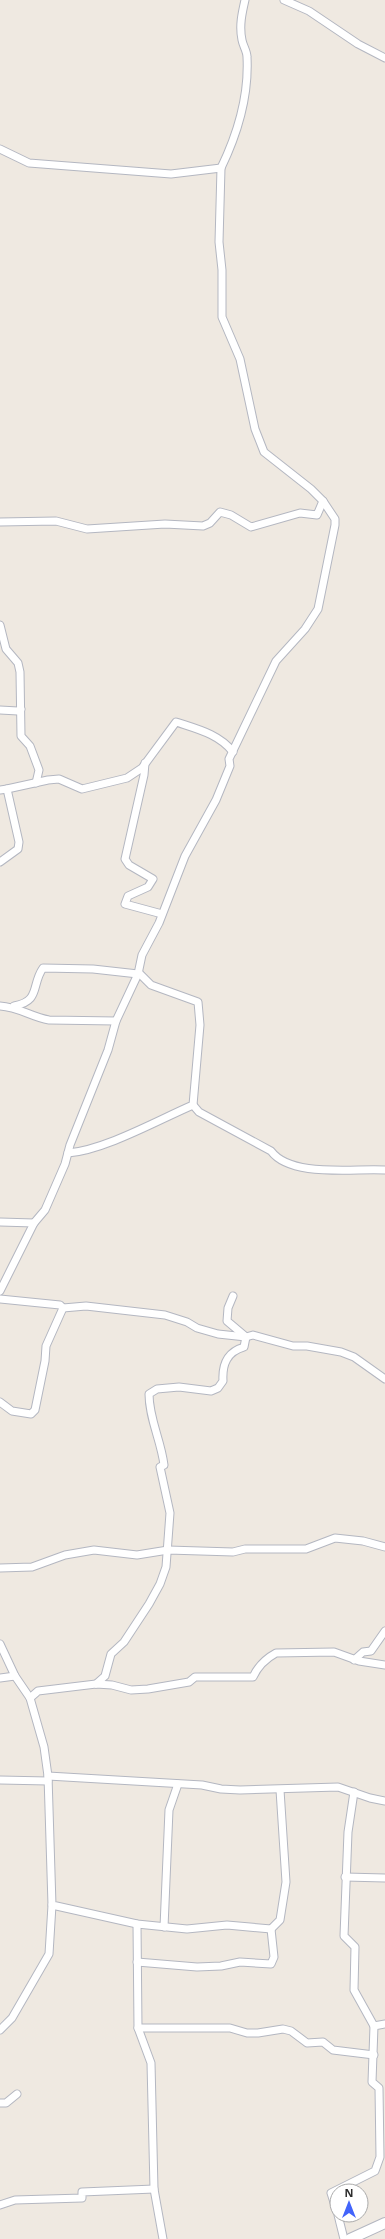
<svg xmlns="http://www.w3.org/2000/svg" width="385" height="2239" viewBox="0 0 385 2239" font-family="'Noto Sans',sans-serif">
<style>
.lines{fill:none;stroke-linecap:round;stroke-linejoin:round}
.street-casing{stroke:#b4b7c1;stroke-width:9}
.secondary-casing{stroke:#b4b7c1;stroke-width:12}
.street{stroke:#fff;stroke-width:7}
.secondary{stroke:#fff;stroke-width:10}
</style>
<rect width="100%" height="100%" fill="#efe9e1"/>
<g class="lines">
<defs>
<g id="street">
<path d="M284,0l25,11 49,33 27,14"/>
<path d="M0,149l29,14 142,11 50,-6 -2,74 3,28v47l18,42 15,70 9,23 47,37 12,12 12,18v6l-17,84 -13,20 -29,32 -47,98 1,7 -14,34 -31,56 -26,67 -17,32 -4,19 -22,47 -8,29 -38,95 -5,19 -20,46 -11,13 -34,68"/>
<path d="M221,168c16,-33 28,-73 26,-111 0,-6 -4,-11 -5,-17 -3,-14 0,-27 3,-40"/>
<path d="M0,522l56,-1 31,8 78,-5 38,2 7,-3 10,-11 11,3 20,12 49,-14 17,2 6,-14"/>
<path d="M0,625l6,24 12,14 2,9 1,64 9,10 9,24 -3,13"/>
<path d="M0,710l18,1 3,-2"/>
<path d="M145,763l-1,12 -19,84 4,6 24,14 -5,8 -20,9 -3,8 37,10"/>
<path d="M7,789l41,-9 11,-1 23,10 45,-11 15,-10 34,-46c21,7 43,12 57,30"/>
<path d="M0,790l7,-1 12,53 -1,7 -18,13"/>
<path d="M0,1006c19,1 31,11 49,14l67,1"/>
<path d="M14,1006c27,-5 17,-21 29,-38l50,1 45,5"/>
<path d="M193,1105l6,7 72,39c20,27 83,17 114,19"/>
<path d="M68,1153c37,-3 90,-33 125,-48l7,-80 -2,-23 -47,-17 -12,-12"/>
<path d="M0,1222l34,1"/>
<path d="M0,1299l60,6 3,3 -17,38 -1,15 -10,49 -4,4 -19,-3 -12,-9"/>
<path d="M63,1308l23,-2 79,9 22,7 10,6 21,6 28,3 7,-2 40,11h14l34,6 13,5 31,22"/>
<path d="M0,1568l32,-1 33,-12 29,-5 43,5 31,-5 65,2 12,-3h61l29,-11 28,3 22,6"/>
<path d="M0,1644l15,32 15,22 14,49 4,29 4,129 85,19 50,5 40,-4 44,4 9,-9 6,-38 -6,-92"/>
<path d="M354,1660l9,-8 8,-1 14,-20"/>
<path d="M0,1678l15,-2"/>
<path d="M96,1684l9,-8 6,-22 13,-12 25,-38 11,-20 6,-17 4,-54 -10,-46 4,-2c-3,-25 -15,-46 -15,-71l8,-5 22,-2 32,4 7,-3 5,-7c-1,-17 4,-29 21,-34l2,-10 -19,-16 1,-13 5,-12"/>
<path d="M30,1698l8,-7 58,-7 16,1 19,5 17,-1 41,-7 6,-5h58c5,-11 12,-18 23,-24l58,-1 25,9 26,4"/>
<path d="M48,1776l154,9 19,4 19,1 98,-3 32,11 15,3"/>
<path d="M0,1780l48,1"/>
<path d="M354,1792l-6,40 -4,104 11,11 -1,43 20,36"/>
<path d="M345,1877l40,1"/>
<path d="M137,1924l1,104h92l17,5h11l25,-4 8,2 16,12 16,-1 10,8 41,5"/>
<path d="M164,1927l5,-117 9,-26"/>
<path d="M137,1962l60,5 24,-1 19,-4 31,2 3,-7 -3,-28"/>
<path d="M138,2028l13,35 3,126 9,50"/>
<path d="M0,2030l12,-12 37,-64 3,-49"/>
<path d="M0,2103h6l11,-9"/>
<path d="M0,2205l15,-5 67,-2v-6l72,-3"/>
<path d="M337,2212l-6,-19 44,-22 5,-14 -1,-69 -7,-6 2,-56 11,-2"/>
<path d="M338,2215l6,24"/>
</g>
<path id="secondary" d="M350,2239l35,-16"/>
</defs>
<use href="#street" class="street-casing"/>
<use href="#secondary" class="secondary-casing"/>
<use href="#street" class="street"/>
<use href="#secondary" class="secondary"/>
</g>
<g transform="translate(349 2203)"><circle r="19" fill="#ffffff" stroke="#ababab"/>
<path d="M0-3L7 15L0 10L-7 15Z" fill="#4264fb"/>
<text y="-6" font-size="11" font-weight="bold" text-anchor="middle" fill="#2e2e2e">N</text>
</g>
</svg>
